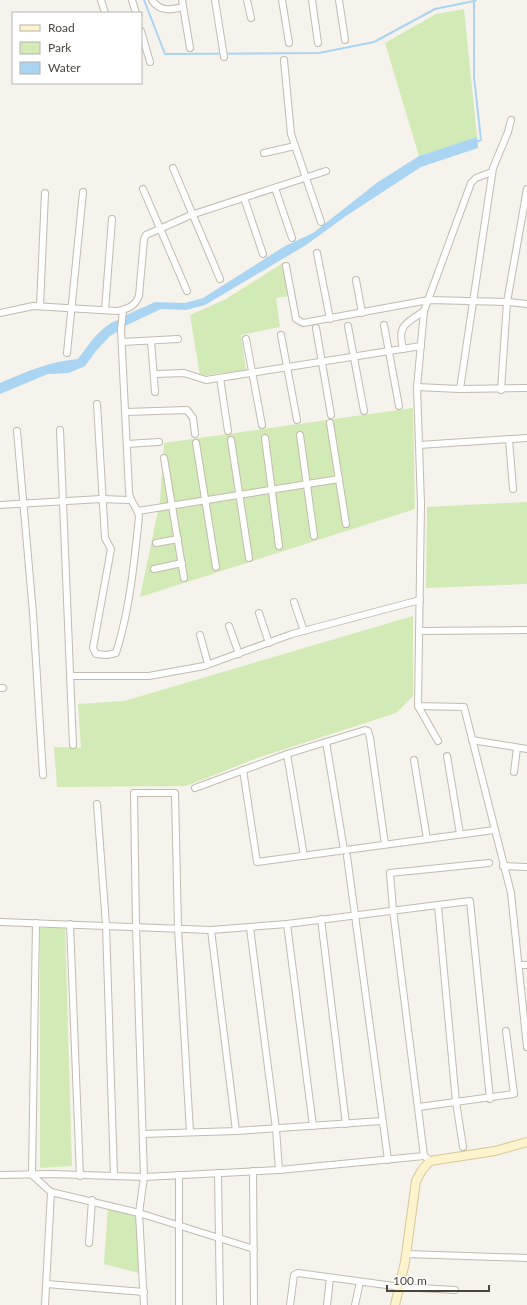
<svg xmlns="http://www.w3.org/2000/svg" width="527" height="1305" viewBox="0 0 527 1305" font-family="Lato,sans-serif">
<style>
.green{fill:#d2eab5}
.water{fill:#a9d4f2}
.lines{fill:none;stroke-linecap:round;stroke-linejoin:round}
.stream{stroke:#a9d4f2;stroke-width:2}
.street-casing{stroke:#c2bbae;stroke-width:8}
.secondary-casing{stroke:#d6c79b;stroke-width:10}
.street{stroke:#fff;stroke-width:6}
.secondary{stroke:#fff3cd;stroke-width:8}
</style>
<rect width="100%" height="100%" fill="#f6f3ec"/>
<g class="green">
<path d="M464,9l13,128 -58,19 -34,-113 51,-29z"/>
<path d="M283,263l6,33 -13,2 4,29 -39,8 5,35 -46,6 -10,-61 36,-16z"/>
<path d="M413,408l2,101 -275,88 20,-96 4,-58z"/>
<path d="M527,502v82l-101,4 1,-81z"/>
<path d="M413,616v80l-17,17 -136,44 -74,29 -129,1 -3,-40 27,1 -3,-44 46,-3z"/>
<path d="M40,928h25l7,238 -32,2z"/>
<path d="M108,1207l28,10 3,56 -35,-9z"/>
</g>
<g class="water">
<path d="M477,137l1,11 -57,19 -75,49 -40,29 -101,60 -19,5 -25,-1 -36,17 -1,-10 31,-14 30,1 18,-5 82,-52 28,-13 65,-51 41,-26z"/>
<path d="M118,320l1,11 -9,5 -14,15 -11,15 -16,7 -21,1 -48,20v-11c25,-11 51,-22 78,-24 11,-14 22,-33 40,-39z"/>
</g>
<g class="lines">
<g class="stream">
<path d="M144,0l21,54 154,-1 55,-11 61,-33 39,-8"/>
<path d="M475,142l6,-2 -7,-63v-76l2,-1"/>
</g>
<defs>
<g id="street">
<path d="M101,0l4,13"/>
<path d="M132,0l4,13"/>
<path d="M152,0c8,12 18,10 31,7"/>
<path d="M182,0l8,48"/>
<path d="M215,0l9,57"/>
<path d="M247,0l4,18"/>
<path d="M282,0l7,43"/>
<path d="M312,0l6,43"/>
<path d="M339,0l6,40"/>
<path d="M141,31l9,31"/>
<path d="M284,60l7,74 30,88"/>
<path d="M264,153l31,-7"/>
<path d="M173,168l47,111"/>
<path d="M275,188l17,50"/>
<path d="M143,189l44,102"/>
<path d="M527,189l-20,113 20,2"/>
<path d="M244,198l19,56"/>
<path d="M317,253l13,66"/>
<path d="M286,266l10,53 7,4 126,-23 78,2 -6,88"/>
<path d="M356,280l6,33"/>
<path d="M40,306l5,-113"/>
<path d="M105,310l7,-91"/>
<path d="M0,313l33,-7 84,5c11,-2 18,-5 22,-15l5,-57 2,-4 45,-20 135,-44"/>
<path d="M384,325l15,81"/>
<path d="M348,326l16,85"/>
<path d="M316,328l15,87"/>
<path d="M281,335l16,85"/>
<path d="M246,339l16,86"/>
<path d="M151,341l4,51"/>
<path d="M122,342l56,-3"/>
<path d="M403,349c-6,-25 3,-25 21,-38"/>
<path d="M67,353l16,-161"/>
<path d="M155,374l29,-1 22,7 215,-34"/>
<path d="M220,378l8,53"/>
<path d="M417,387l43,2 33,-221 15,-36 3,-12"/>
<path d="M460,389l67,-1"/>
<path d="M97,404l8,134 6,11 -18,99 3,6 11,1 9,-2c14,-44 18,-90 23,-136 -1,-10 -10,-15 -10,-26l-8,-161 2,-20"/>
<path d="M126,412l61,-2 6,8 2,16"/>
<path d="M330,423l16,101"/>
<path d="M60,430l13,315"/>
<path d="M17,431l16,182 10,162"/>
<path d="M300,435l14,101"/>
<path d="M265,438l14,108"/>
<path d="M527,438l-108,7 2,59 -3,202 46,1 47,186 16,154"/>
<path d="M509,439l4,50"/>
<path d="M231,440l18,118"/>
<path d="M196,443l20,124"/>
<path d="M127,444l32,-2"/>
<path d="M419,445l-2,-58 7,-76 47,-128 5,-5 16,-6"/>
<path d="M164,458l20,120"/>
<path d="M0,505l101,-6 28,1"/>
<path d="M138,511l201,-32"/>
<path d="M156,543l22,-4"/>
<path d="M154,569l28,-6"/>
<path d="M294,602l10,29"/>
<path d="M259,613l10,30"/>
<path d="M229,626l10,28"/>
<path d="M419,631l108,-1"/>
<path d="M200,635l8,29"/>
<path d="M70,676h79l55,-10 88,-32 128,-34"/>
<path d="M0,688h3"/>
<path d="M418,706l20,35"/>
<path d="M472,740l55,9"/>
<path d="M326,742l18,108"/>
<path d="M287,754l17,102"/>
<path d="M447,756l13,78"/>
<path d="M414,760l13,79"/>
<path d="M243,770l14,92 237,-32"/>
<path d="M514,772l3,-24"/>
<path d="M195,788l92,-34 78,-24 3,1 2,7 15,106"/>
<path d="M97,804l9,121 8,251"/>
<path d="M347,856l41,304"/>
<path d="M503,866l24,1"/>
<path d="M438,906l18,196 7,45"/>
<path d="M321,919l25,205"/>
<path d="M0,922l211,8 76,-6 183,-23 20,198"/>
<path d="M36,923l-4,252 19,17 88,21 5,-36 -8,-250 -2,-134h41l3,135 12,204"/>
<path d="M70,924l10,252"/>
<path d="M287,924l26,202"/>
<path d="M250,928l26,201 3,41"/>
<path d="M211,930l25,201"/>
<path d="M519,965h8"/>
<path d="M419,1107l95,-13 -8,-63"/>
<path d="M143,1134l93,-3 146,-10"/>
<path d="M427,1158l-3,-2 -31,-246 -3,-37 99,-10"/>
<path d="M253,1171l1,134"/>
<path d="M218,1173l2,132"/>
<path d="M0,1175l52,-1 92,3 135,-7 145,-14"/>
<path d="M89,1243l3,-43"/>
<path d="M406,1254l121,4"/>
<path d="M46,1284l98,8"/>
<path d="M45,1305l6,-113"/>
<path d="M144,1305l-5,-92 115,36"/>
<path d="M179,1305v-130"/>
<path d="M290,1305l4,-30 4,-2 103,14 54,3"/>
<path d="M327,1305l3,-27"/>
<path d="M355,1305l5,-23"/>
</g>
<path id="secondary" d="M395,1305l10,-43 11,-81 6,-11 8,-9 65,-10 32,-9"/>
</defs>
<use href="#street" class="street-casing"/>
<use href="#secondary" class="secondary-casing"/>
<use href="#street" class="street"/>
<use href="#secondary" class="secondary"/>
</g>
<rect x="12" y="12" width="130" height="72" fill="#ffffff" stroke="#b7b4b0"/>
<rect x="20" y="25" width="20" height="6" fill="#fff3cd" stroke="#b7b4b0"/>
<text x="48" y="32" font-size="12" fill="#4b4439">Road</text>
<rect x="20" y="42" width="20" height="12" fill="#d2eab5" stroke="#b7b4b0"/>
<text x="48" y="52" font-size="12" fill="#4b4439">Park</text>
<rect x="20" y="62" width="20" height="12" fill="#a9d4f2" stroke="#b7b4b0"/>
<text x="48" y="72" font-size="12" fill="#4b4439">Water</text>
<path d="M387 1285v6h102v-6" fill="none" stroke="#4b4439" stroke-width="2"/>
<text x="393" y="1285" font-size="12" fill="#4b4439" stroke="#ffffff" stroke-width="3" paint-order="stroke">100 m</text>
</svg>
